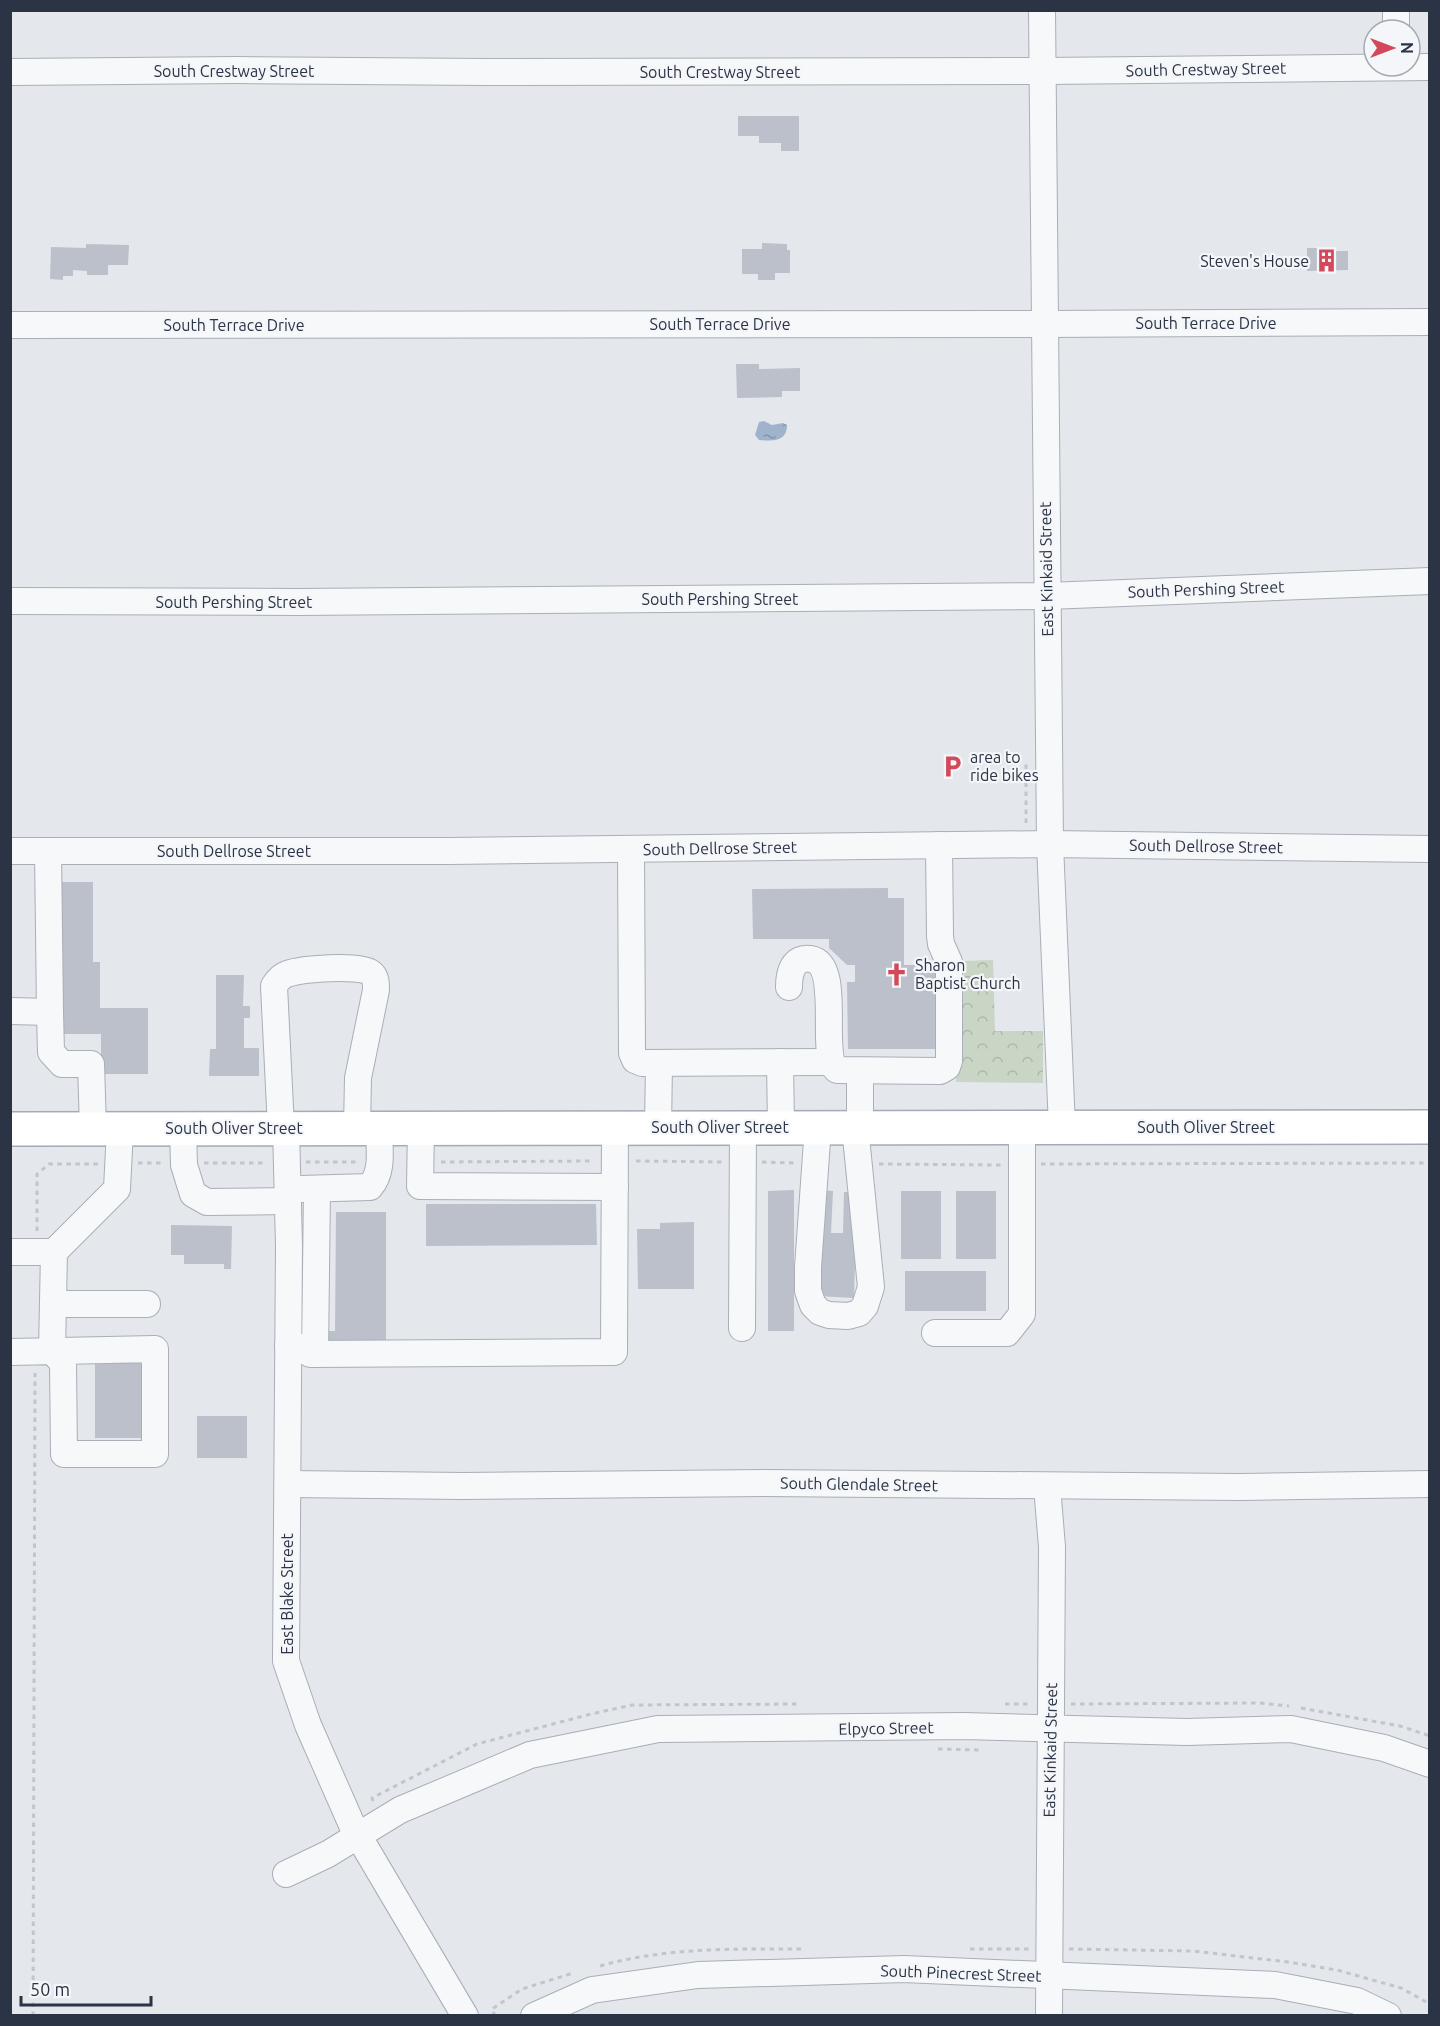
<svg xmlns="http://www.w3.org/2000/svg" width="1440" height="2026" viewBox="0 0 1440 2026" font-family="Ubuntu,sans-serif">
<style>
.forest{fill:url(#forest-crowns)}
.water{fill:url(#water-ripples)}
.building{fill:#bbc0ca}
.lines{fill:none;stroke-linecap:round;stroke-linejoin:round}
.minor-casing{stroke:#a9aeb7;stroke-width:28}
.major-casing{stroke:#a3abb8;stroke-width:36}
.path{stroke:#c2c5cb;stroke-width:3;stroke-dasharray:4.5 4.5;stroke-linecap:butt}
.minor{stroke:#f7f8fa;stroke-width:26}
.major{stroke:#fff;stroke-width:33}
.labels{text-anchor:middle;stroke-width:4.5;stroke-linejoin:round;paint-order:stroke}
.street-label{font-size:16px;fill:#2b3445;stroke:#f4f6f9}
.poi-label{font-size:16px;fill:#2b3445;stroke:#f4f6f9;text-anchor:start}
</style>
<defs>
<pattern id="forest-crowns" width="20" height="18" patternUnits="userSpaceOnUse" patternTransform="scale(1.5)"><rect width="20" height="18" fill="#c9d6c5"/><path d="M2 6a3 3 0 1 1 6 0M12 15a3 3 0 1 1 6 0" fill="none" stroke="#adb8ab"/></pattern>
<pattern id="water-ripples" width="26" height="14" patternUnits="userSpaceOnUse" patternTransform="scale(1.5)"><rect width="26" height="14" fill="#9fb4cc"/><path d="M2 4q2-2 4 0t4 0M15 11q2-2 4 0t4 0" fill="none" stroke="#8293a7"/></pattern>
</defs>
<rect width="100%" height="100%" fill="#e4e7ec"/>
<path class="forest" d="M993,960l2,71h48v52l-87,-1 8,-121z"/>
<path class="water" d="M764,421l8,4 11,-2 4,2c0,17 -14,16 -28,15l-4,-5 4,-13z"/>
<g class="building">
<path d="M738,116h61v35h-18v-8h-22v-7h-21z"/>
<path d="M762,243l25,1v6h3v23h-15v7h-17v-6h-16v-25h20z"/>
<path d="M86,244l43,1 -1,20h-20v10h-21v-4l-14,-1v6h-10v4l-13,-1 1,-32 35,1z"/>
<path d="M1307,248h28v3h13v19l-41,1z"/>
<path d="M736,364h23v5l41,-1v23h-18v6l-45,1z"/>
<path d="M60,882h33v80h7v46h48v66h-47v-40h-41z"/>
<path d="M888,888v10h16v67h34l1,84h-91l-1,-67h8v-17h-8l-18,-17v-9h-76l-1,-50z"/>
<path d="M216,975h28l-1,31h7v12h-6v30h15v28h-50l1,-27h6z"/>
<path d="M794,1190v141h-26v-140z"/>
<path d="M821,1190l12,1 -2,42h12l1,-41h13l-3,106 -37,-2z"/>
<rect x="901" y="1191" width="40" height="68"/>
<rect x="956" y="1191" width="40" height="68"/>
<path d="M426,1204h170l1,41 -171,1z"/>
<path d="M336,1212h50v133l-60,-1v-13h9z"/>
<path d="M694,1222v67h-56l-1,-60h23v-6z"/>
<path d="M171,1225l61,1 -1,43h-7v-5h-40v-9h-13z"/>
<rect x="905" y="1271" width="81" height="40"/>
<rect x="95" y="1359" width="47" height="79"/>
<rect x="197" y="1416" width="50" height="42"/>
</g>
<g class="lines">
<defs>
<g id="minor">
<path d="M1042,10l8,834 12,283"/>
<path d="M1396,10v20"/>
<path d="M10,72l228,-2 248,2 557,-1 387,-4"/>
<path d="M10,325l1034,-1 386,-2"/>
<path d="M10,601l288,1 749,-6 383,-15"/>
<path d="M631,849l1,204 3,7 7,3 189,-1"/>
<path d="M10,851h439l601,-7 380,5"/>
<path d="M48,851l2,161"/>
<path d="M789,987c0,-14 4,-31 22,-28 32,6 7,96 26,111l103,1 7,-4 2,-6v-99l-8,-18 -1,-8 -1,-91"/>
<path d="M10,1011l40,1 1,40 11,12h29l2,65"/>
<path d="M780,1062l1,65"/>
<path d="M860,1071v56"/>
<path d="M818,1127l-10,140v24l5,14 7,7 9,3 19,1 11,-3 6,-7 6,-19 -16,-160"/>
<path d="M281,1128l-7,-142c3,-5 7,-10 13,-12 14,-5 72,-10 84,-1 5,4 5,10 5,17l-18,88 -1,50"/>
<path d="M286,1128l3,118 -3,415 22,64 44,100 113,191"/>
<path d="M421,1128l-1,58 195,1"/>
<path d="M658,1128l1,-65"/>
<path d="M183,1129l1,36 9,29 14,8 81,-1"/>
<path d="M300,1189l70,-2c14,-16 9,-39 9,-59"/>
<path d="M10,1252h44"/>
<path d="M53,1304h94"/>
<path d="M742,1328l1,-200"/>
<path d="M935,1333h72l15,-19v-187"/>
<path d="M288,1346l13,1 9,7 304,-2 1,-224"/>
<path d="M10,1352l145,-3v105h-91l-1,-91 -11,-12 2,-99 63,-63 3,-60"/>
<path d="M315,1354l2,-165"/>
<path d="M288,1484l175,2 302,-3 475,4 190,-3"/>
<path d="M1047,1486l5,61 -3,469"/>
<path d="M286,1874l42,-20 72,-44 130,-55 128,-26 306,-3 223,6 104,-3 93,19 46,16"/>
<path d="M534,2016l58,-26 106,-15 206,-6 371,16 82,16 31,15"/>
</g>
<path id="major" d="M10,1129l1420,-2"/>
</defs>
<use href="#minor" class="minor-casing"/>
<use href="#major" class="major-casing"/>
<g class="path">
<path d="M1026,823v-62"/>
<path d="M636,1161l87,1"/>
<path d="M306,1162h54"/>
<path d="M441,1162l153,-1"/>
<path d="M762,1162l33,1"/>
<path d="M138,1163h27"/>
<path d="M204,1163h63"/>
<path d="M879,1164l123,1"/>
<path d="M1041,1164l389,-1"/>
<path d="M37,1231v-57l12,-10h50"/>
<path d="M1005,1704h26"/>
<path d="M1071,1704l188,-1 30,3"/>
<path d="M1301,1708l99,18 30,10"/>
<path d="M938,1749l42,1"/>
<path d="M373,1801l-1,-3 105,-54 114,-30 41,-9 165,-1"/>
<path d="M970,1949h60"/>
<path d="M1069,1949l124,2 95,11 49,8 64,18 29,16"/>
<path d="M600,1966c67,-19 136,-17 205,-17"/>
<path d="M33,2016l2,-643"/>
<path d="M495,2016l-3,-7 30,-20 51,-16"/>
</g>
<use href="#minor" class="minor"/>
<use href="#major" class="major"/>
</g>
<defs>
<symbol id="building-bare" viewBox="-9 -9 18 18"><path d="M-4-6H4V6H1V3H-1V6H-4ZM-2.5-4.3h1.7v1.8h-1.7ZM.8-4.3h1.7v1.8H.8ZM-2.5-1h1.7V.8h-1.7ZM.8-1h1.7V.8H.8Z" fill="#d1495b" stroke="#f4f6f9" stroke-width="2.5" paint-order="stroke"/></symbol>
<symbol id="parking-bare" viewBox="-9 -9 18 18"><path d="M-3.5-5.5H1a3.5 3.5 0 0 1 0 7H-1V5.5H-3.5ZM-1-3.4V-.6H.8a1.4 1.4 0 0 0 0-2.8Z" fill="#d1495b" stroke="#f4f6f9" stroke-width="2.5" paint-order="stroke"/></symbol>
<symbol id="church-bare" viewBox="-9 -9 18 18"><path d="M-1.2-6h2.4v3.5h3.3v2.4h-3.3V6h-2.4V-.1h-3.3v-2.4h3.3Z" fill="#d1495b" stroke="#f4f6f9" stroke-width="2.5" paint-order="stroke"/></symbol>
</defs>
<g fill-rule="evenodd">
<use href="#building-bare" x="1310" y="244" width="33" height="33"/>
<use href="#parking-bare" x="936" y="750" width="33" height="33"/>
<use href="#church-bare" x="880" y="958" width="33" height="33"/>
</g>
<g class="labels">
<g class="street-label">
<text transform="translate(1206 69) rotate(-1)" y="6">South Crestway Street</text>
<text x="234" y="77">South Crestway Street</text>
<text x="720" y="78">South Crestway Street</text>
<text x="1206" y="329">South Terrace Drive</text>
<text x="720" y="330">South Terrace Drive</text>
<text x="234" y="331">South Terrace Drive</text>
<text transform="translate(1046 569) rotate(-91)" y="6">East Kinkaid Street</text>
<text transform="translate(1206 589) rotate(-2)" y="6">South Pershing Street</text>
<text x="720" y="605">South Pershing Street</text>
<text x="234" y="608">South Pershing Street</text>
<text transform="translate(1206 846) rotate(1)" y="6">South Dellrose Street</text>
<text transform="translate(720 848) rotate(-1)" y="6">South Dellrose Street</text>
<text x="234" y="857">South Dellrose Street</text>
<text x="720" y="1133">South Oliver Street</text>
<text x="1206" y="1133">South Oliver Street</text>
<text x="234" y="1134">South Oliver Street</text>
<text transform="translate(859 1484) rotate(1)" y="6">South Glendale Street</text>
<text transform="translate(287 1594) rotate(-90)" y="6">East Blake Street</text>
<text transform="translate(886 1728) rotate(-1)" y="6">Elpyco Street</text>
<text transform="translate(1050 1750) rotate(-89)" y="6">East Kinkaid Street</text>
<text transform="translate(961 1973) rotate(2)" y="6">South Pinecrest Street</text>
</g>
<g class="poi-label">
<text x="1309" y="267" text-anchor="end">Steven's House</text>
<text x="970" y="763">area to<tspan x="970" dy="18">ride bikes</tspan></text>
<text x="915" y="971">Sharon<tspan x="915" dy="18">Baptist Church</tspan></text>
</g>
</g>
<rect width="1440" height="2026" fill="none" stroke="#2b3445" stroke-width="24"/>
<g transform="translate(1392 48) rotate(90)"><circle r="28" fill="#f4f6f9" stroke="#a4a8b1" stroke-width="1.5"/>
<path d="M0-4.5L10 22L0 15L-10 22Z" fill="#d1495b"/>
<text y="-9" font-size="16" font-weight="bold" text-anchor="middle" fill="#2b3445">N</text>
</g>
<path d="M21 1996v9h130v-9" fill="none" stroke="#2b3445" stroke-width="3"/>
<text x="30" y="1996" font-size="18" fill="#2b3445" stroke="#f4f6f9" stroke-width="4.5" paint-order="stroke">50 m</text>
</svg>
